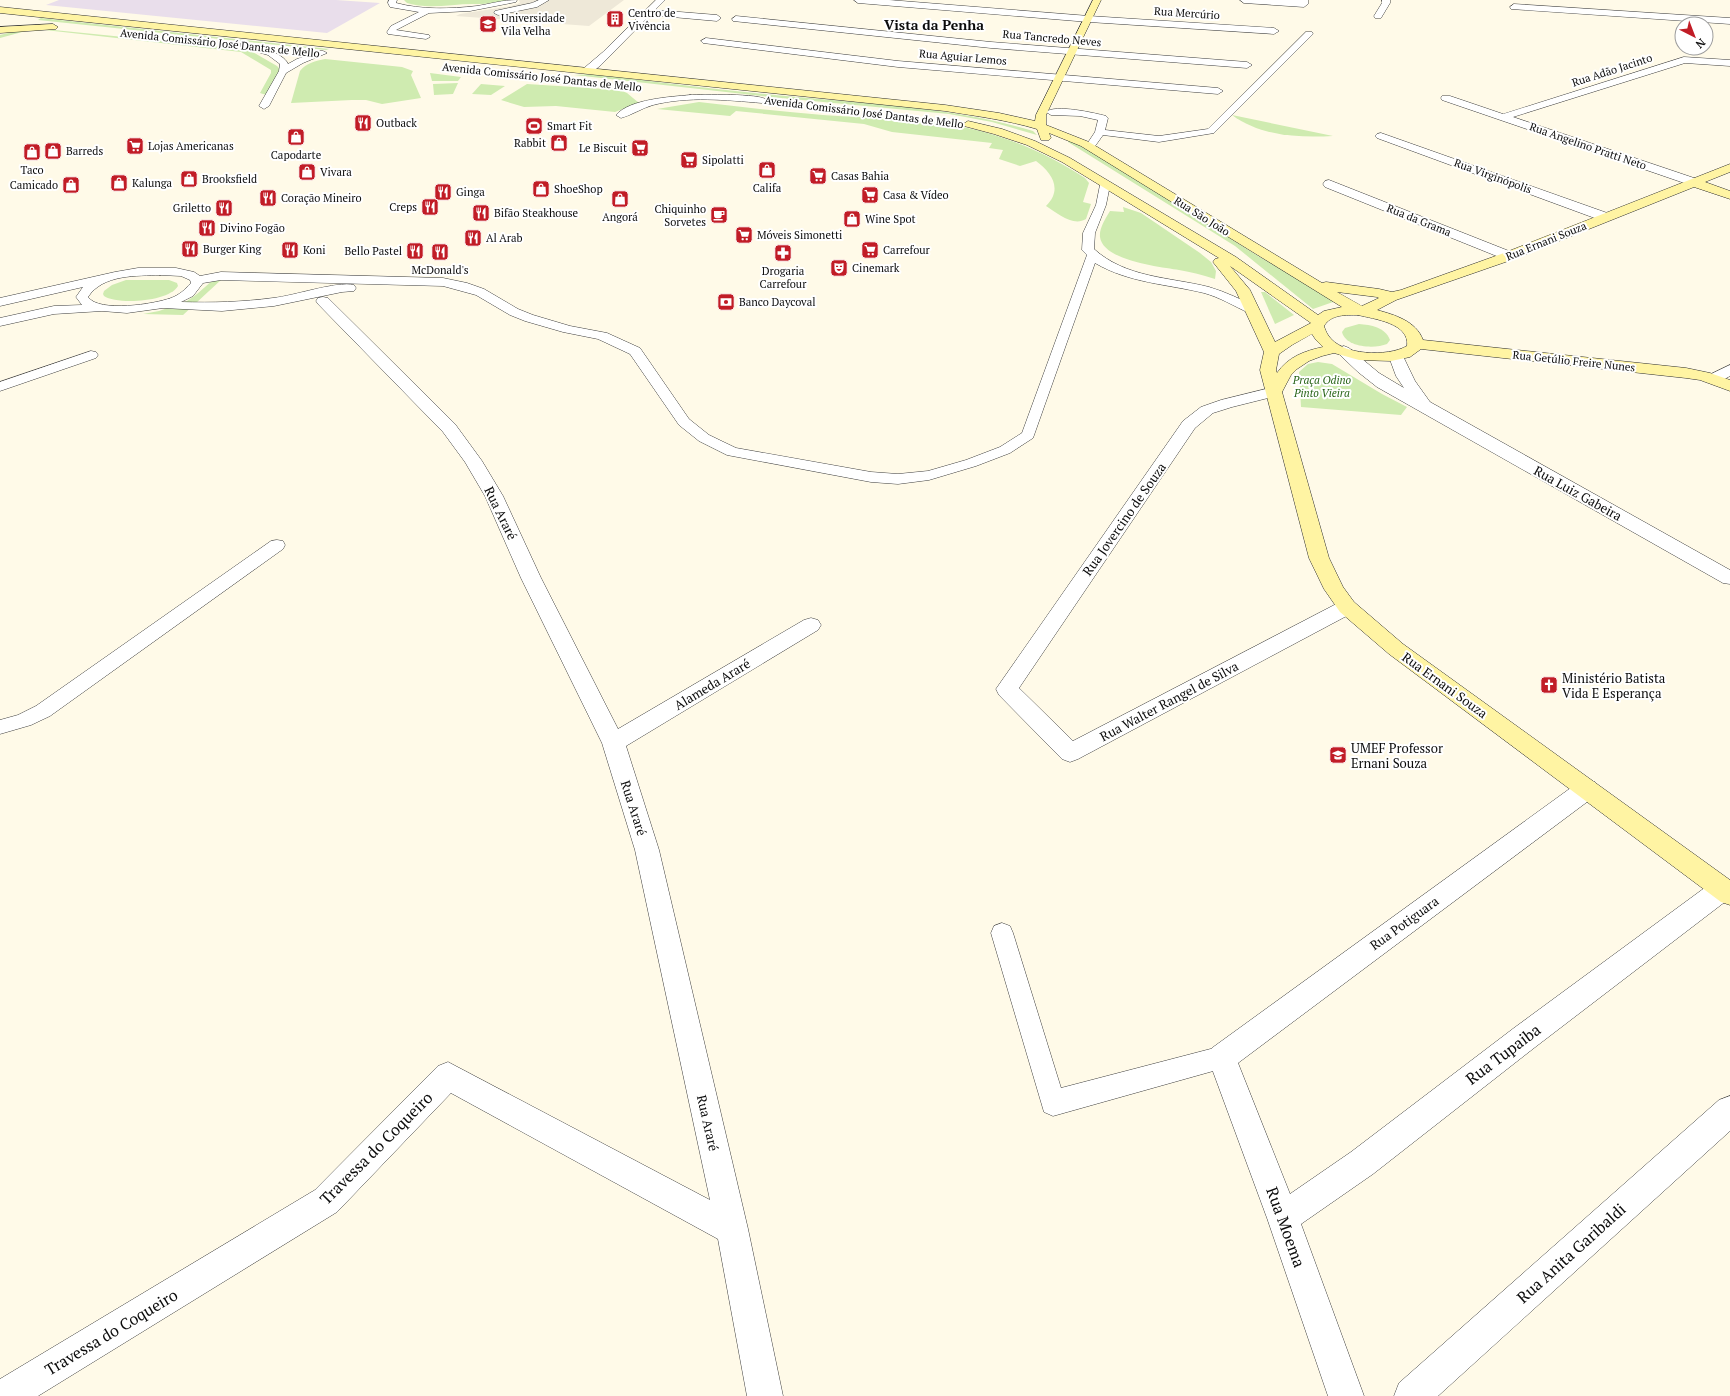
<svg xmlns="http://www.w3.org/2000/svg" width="1730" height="1396" viewBox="0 0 1730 1396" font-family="'PT Serif',serif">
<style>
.industrial{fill:#e9deeb}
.green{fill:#cfebb0}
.plaza{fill:#eee8d8}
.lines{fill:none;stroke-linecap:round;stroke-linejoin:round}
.lane-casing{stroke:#3e3e3e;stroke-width:1}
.street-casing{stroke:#3e3e3e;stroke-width:1}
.secondary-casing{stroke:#2d2d2d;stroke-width:1}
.lane{fill:#fff;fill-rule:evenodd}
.street{fill:#fff;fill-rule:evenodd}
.secondary{fill:#fff4a3;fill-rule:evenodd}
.labels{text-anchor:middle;stroke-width:4;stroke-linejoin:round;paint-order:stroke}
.far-poi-label{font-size:11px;fill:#0b0b0b;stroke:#fff;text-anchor:start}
.far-street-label{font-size:11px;fill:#0b0b0b;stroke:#fff}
.far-park-label{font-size:11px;font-style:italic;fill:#296519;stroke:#fff}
.street-label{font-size:13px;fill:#0b0b0b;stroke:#fff}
.poi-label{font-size:13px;fill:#0b0b0b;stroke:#fff;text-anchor:start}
.far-district-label{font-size:14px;font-weight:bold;fill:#0b0b0b;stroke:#fff}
.near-street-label{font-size:16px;fill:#0b0b0b;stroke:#fff}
</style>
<rect width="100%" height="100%" fill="#fffae8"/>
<path class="industrial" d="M59,0h277l44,3 -53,30 -281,-28z"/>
<g class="green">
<path d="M404,0h103c-9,3 -22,4 -29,4 -24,-1 -48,6 -71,-1z"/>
<path d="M41,18l288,31 -3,1 -288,-30z"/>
<path d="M44,29l199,20 8,2 26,15 3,3 -14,26 -6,-2 11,-20v-3l-30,-18 -196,-22 -19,1 -26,7v-3l16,-4z"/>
<path d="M325,59l77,8 11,4 -2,4 10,23 -39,6 -16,-4h-14l-61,3 9,-32c6,-8 16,-10 25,-12z"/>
<path d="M430,73l31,4 -3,4h-26z"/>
<path d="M592,74c72,9 145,18 217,24 76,7 152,11 224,33l4,4 -45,-13 -43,-8 -178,-17 -197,-22z"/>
<path d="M458,83l-5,11 -19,1 -1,-11z"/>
<path d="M481,84l24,2 -14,9 -19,-1z"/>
<path d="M527,84l93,6 7,3 12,10 -24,9 -59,-6 -32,1 -23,-7z"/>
<path d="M699,102c42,5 83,10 124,13 39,3 77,3 116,8 53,7 102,26 146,55l4,5 -6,19 8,2 -5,15c-13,8 -29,-6 -40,-13 17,-17 6,-33 -10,-45l-16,5 -21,-7 4,-9 -14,-2 3,-5 -100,-11 -28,-8 -128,-13 -6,5 -73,-7z"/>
<path d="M1232,115l101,21c-34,2 -73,0 -101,-21z"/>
<path d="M1069,140l38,20 151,96 78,45 -23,8 -78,-63 -167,-104z"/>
<path d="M1123,207l18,6 59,40 11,9 5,9 -1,8c-12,-4 -24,-7 -36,-9 -18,-3 -76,-9 -79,-33 -1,-9 6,-19 10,-26l14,1z"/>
<path d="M222,279l-39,36 -40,-1 16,-3 28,-10 10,-7 16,-14z"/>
<path d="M126,280h43l8,3 1,3c-9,16 -61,19 -74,10l-1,-2 1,-3 8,-6z"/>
<path d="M1261,292h4l29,23 -19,9z"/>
<path d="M1359,324c12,1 26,3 31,16l-3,4c-12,5 -41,4 -45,-12l3,-4z"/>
<path d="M1318,362l14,2 50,30 25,13 -6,8 -100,-8 -2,-35 9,-8z"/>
</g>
<path class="plaza" d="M519,0h105l-35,26 -133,-10 4,-2 51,-8 9,-3z"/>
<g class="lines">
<defs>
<g id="lane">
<path d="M389,0h8l-1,3c26,7 54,6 81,3 13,-2 26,-6 40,-6l-1,2 -46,9 -41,2 -33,17 33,5 1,2 -4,2 -38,-5 -1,-2 4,-6 28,-14 -29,-5 -2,-4z"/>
<path d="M539,0h10l-12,7 -39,8 -4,-2 1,-2 37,-8z"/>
<path d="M1306,32h6l1,2 -99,99 -55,9 -56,-7 -10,14 -3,1 -5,-3 10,-15 3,-12 -18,-4 -29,-1 -5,-3c9,-8 49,1 60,4l2,2 -3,12 54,6 49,-7z"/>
<path d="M241,43c11,-2 44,11 47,21l9,-5 23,-8h3l4,2 -24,10 -17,10 -17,33 -5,3 -5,-3 20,-35 1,-7 -12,-9 -27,-8z"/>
<path d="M690,95c12,0 70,-2 77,5l-5,3c-36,-3 -74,-7 -109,2 -11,3 -21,10 -32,13l-5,-3c14,-16 54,-18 74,-20z"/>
<path d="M1105,182l5,3 -4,20 -11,28 -1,16c32,29 75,28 115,38 17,5 33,13 48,20l2,3 -2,3h-8c-15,-7 -30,-16 -45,-20 -37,-9 -75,-10 -109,-30l-62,175 -23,15 -34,13 -47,14 -31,4 -27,-2 -144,-27 -28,-14 -20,-16 -49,-71 -32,-15 -35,-7 -38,-11 -15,-6 -34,-20 -33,-9 -222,-6 -18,3 -10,13 -12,6c31,1 62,0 92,-4 21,-2 63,-17 81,-13l2,3 -2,3 -12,1 -68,14 -52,5 -59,-3 -36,5 -25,-2 -48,3 -54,12v-8l54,-12 28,-1 -6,-8 7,-10 -83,19v-8l115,-26 23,-4h38l18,4 6,4 21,-4 222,6 24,5 17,6 34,20 15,6 37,11 37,7 33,15 49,71 20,16 27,13 135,24 27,2 30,-3 38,-11 34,-13 22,-14 65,-178 -5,-5 1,-17 13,-28 4,-20zM160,275l21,1 9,4 1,3c-6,7 -12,12 -20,15 -16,6 -72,15 -83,-1 15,-23 49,-21 72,-22z"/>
<path d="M91,351l5,1 2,3 -2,3 -96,33v-9z"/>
<path d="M277,540l6,1 2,4 -2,4 -233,167 -19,9 -31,9v-14l18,-5 18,-9 235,-165z"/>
<path d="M1002,923l8,3 3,7 48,155 161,-42 9,4 3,8 -3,8 -178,50 -9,-4 -53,-179 3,-7z"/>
</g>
<g id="street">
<path d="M656,0h9l-10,10 62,5 4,3 -4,3 -67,-6 -49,50 -10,8h-8l-1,-2 1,-2 20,-17z"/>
<path d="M854,0h35l200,16 185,12 5,3 -5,3 -185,-12 -231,-19z"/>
<path d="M1240,0h68v4l-4,3 -60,-4z"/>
<path d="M1382,0h8v3l-9,15h-6l-1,-2 8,-13z"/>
<path d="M1514,4l216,14v6l-219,-15 -1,-2z"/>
<path d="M736,16l255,26 256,20 5,3 -5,3 -256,-20 -258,-27 -1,-2z"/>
<path d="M706,38l192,23 320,27 5,3 -5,3 -320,-27 -195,-24 -2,-2z"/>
<path d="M1684,57l46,3v6l-45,-3 -172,54 184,62 2,3 -2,3 -4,1 -251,-86 -1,-2 1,-2h8l53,18z"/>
<path d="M1381,133l229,81 1,3 -1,3h-10l-223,-82 -2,-2 2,-2z"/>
<path d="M1329,180l185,73 2,3 -2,3h-10l-179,-72 -2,-3 2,-3z"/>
<path d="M323,297l5,1 127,126 27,37 21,35 38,82 77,151 186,-109 7,-2 7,2 3,5 -3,5 -192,116 33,104 89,379 35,167h-36l-29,-157 -267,-146 -114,119 -299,184h-38v-17l315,-189 123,-124 10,-4 262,138 -75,-350 -33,-107 -81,-165 -36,-82 -20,-34 -22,-30 -125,-128 -2,-3 2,-3z"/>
<path d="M1344,346l5,2 30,25 25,15 -8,-12 -7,-19 3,-3 5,-2 5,2 13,27 15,21 300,168v14l-7,-1 -346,-196 -19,-15 -19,-18 -3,-3 3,-3z"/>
<path d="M1730,365v11l-11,6 -6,2 -6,-2 -2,-3 2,-3z"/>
<path d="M1274,387l6,2 2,3 -2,3 -48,12 -19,6 -18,15 -176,260 54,53 267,-139 7,-2 7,2 3,5 -3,5 -276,147 -8,3 -8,-3 -63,-64 -3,-6 187,-268 18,-14 20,-7z"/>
<path d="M1587,780l8,2 4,7 -4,7 -357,267 52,131 61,-42 163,-124 200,-147 9,-3 7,3v17l-196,150 -161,126 -72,50 63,172h-36l-61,-178 -59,-160 4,-10 367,-266z"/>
<path d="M1730,1096v35l-292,265h-44l5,-13 320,-283z"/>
</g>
<g id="secondary">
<path d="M1093,0h8l-55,115v10l43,17 233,141 4,-1 53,7 13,3 9,-2 103,-37 226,-89v8l-25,10 25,9v8l-36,-12 -180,72 -118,41 -19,10c18,5 39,11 46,30l263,28 24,5 20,7v11l-30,-11 -14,-2 -265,-29 -11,8 -19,4 -32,-1 -25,-7 -12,3 -13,5 -12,8 -6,6 -9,17 47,166 14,29 11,15 49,42 327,236v25l-9,-3 -332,-248 -49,-42 -16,-23 -15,-31 -49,-188 4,-18 -28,-61 -23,-29 2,-3 4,-1 -157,-96 -35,-17 -33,-11 -30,-8 -1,-2 5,-3 34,8 33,12 35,17 166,99 82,58 6,-4 18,-4 -261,-161 -32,-13 2,5 -2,2h-8l-4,-11c-30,-9 -61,-13 -92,-18l-945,-98v-6l945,98 54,8 36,8 1,-6zM1230,266l81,57 -36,19 -25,-52zM1337,292l40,5 2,1 -17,8zM1358,315c16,4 52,8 49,31 -19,11 -66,10 -79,-11 -2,-3 -3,-6 -4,-9 7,-12 22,-11 34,-11zM1312,334l4,6 7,7c-19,4 -35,10 -46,26l-1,-3 3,-16 13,-9z"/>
<path d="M53,24l5,3 -2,2 -56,4v-6z"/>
</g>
</defs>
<use href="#lane" class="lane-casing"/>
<use href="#street" class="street-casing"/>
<use href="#secondary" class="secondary-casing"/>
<use href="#lane" class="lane"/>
<use href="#street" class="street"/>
<use href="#secondary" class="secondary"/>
</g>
<defs>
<symbol id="building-square" viewBox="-11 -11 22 22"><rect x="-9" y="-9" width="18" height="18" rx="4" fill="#c11c26" stroke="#fff"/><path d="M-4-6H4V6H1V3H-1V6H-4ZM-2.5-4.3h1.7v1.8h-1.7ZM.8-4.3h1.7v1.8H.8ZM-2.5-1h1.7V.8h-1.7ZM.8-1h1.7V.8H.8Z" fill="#fff"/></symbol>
<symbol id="university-square" viewBox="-11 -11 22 22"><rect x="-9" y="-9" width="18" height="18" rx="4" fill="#c11c26" stroke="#fff"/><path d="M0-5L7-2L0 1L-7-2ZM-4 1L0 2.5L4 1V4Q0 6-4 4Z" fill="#fff"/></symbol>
<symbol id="restaurant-square" viewBox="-11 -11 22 22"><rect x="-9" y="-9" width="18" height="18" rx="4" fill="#c11c26" stroke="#fff"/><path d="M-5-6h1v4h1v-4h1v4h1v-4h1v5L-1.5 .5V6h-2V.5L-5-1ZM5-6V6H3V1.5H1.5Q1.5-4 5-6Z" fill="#fff"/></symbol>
<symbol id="stadium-square" viewBox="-11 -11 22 22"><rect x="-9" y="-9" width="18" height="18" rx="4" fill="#c11c26" stroke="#fff"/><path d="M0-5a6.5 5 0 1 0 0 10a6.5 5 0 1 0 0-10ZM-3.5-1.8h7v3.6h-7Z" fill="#fff"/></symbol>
<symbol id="shop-square" viewBox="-11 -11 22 22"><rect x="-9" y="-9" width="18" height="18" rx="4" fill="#c11c26" stroke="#fff"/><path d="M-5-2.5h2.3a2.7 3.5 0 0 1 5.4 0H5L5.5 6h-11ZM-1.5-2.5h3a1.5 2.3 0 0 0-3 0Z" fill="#fff"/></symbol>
<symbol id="supermarket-square" viewBox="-11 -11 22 22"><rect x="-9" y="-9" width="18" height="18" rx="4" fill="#c11c26" stroke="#fff"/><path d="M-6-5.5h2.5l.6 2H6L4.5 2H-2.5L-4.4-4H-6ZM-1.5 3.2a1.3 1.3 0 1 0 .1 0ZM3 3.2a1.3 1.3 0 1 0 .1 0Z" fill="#fff"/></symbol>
<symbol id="cafe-square" viewBox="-11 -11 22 22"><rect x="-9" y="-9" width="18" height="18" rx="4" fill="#c11c26" stroke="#fff"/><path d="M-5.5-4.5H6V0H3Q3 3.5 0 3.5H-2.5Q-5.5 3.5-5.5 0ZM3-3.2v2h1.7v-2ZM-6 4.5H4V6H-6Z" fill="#fff"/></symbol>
<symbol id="pharmacy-square" viewBox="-11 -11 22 22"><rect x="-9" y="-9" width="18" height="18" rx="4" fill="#c11c26" stroke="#fff"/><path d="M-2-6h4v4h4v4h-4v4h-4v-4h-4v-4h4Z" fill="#fff"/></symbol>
<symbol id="theatre-square" viewBox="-11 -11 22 22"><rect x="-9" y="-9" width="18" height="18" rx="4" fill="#c11c26" stroke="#fff"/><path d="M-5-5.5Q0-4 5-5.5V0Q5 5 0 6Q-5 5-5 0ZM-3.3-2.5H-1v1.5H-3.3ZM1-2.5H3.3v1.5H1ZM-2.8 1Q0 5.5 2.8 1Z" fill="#fff"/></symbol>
<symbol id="bank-square" viewBox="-11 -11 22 22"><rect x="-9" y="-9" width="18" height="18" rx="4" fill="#c11c26" stroke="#fff"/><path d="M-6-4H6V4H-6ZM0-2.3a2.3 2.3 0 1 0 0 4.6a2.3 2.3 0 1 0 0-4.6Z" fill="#fff"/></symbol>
<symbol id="church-square" viewBox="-11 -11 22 22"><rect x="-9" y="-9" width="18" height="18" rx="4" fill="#c11c26" stroke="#fff"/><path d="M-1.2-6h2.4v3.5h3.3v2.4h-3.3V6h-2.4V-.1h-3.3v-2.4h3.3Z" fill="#fff"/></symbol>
<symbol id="school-square" viewBox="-11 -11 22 22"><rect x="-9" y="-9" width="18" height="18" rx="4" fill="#c11c26" stroke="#fff"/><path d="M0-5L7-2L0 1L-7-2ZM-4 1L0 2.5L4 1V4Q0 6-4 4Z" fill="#fff"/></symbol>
</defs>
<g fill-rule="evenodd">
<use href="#building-square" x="605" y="9" width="20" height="20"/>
<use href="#university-square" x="478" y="14" width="20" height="20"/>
<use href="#restaurant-square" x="353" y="113" width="20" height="20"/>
<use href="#stadium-square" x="524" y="116" width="20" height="20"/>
<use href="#shop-square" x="286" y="127" width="20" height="20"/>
<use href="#shop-square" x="549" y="133" width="20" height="20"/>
<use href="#supermarket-square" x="125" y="136" width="20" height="20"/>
<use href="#supermarket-square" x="630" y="138" width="20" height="20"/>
<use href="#shop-square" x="43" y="141" width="20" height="20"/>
<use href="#shop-square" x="22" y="142" width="20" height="20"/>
<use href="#supermarket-square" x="679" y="150" width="20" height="20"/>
<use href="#shop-square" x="757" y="160" width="20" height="20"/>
<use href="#shop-square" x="297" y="162" width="20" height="20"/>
<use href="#supermarket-square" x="808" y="166" width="20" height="20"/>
<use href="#shop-square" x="179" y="169" width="20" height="20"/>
<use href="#shop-square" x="109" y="173" width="20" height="20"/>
<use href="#shop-square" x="61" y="175" width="20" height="20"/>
<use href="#shop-square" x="531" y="179" width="20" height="20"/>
<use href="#restaurant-square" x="433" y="182" width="20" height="20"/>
<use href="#supermarket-square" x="860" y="185" width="20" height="20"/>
<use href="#restaurant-square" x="258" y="188" width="20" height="20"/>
<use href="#shop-square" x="610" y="189" width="20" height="20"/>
<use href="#restaurant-square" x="420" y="197" width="20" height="20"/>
<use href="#restaurant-square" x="214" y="198" width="20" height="20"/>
<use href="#restaurant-square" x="471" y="203" width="20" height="20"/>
<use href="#cafe-square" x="709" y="205" width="20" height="20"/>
<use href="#shop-square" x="842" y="209" width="20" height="20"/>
<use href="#restaurant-square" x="197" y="218" width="20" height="20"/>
<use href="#supermarket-square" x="734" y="225" width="20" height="20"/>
<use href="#restaurant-square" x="463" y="228" width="20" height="20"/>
<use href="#restaurant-square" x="180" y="239" width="20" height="20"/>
<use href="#restaurant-square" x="280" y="240" width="20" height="20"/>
<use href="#supermarket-square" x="860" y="240" width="20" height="20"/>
<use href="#restaurant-square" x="405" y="241" width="20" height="20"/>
<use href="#restaurant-square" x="430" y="242" width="20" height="20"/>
<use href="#pharmacy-square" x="773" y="243" width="20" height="20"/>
<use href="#theatre-square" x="829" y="258" width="20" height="20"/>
<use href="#bank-square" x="716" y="292" width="20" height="20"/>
<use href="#church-square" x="1539" y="675" width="20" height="20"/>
<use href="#school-square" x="1328" y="745" width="20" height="20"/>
</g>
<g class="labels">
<g class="far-poi-label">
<text x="628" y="17">Centro de<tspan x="628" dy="13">Vivência</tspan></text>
<text x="501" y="22">Universidade<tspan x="501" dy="13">Vila Velha</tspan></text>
<text x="376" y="127">Outback</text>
<text x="547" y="130">Smart Fit</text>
<text x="546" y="147" text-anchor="end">Rabbit</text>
<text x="148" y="150">Lojas Americanas</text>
<text x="627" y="152" text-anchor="end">Le Biscuit</text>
<text x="66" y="155">Barreds</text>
<text x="296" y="159" text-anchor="middle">Capodarte</text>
<text x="702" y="164">Sipolatti</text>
<text x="32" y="174" text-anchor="middle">Taco</text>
<text x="320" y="176">Vivara</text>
<text x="831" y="180">Casas Bahia</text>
<text x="202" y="183">Brooksfield</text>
<text x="132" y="187">Kalunga</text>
<text x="58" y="189" text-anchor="end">Camicado</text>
<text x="767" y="192" text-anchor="middle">Califa</text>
<text x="554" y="193">ShoeShop</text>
<text x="456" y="196">Ginga</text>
<text x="883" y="199">Casa &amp; Vídeo</text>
<text x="281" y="202">Coração Mineiro</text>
<text x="417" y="211" text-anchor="end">Creps</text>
<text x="211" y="212" text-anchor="end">Griletto</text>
<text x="706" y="213" text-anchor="end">Chiquinho<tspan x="706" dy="13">Sorvetes</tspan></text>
<text x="494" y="217">Bifão Steakhouse</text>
<text x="620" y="221" text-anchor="middle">Angorá</text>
<text x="865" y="223">Wine Spot</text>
<text x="220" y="232">Divino Fogão</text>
<text x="757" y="239">Móveis Simonetti</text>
<text x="486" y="242">Al Arab</text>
<text x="203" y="253">Burger King</text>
<text x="303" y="254">Koni</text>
<text x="883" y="254">Carrefour</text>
<text x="402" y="255" text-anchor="end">Bello Pastel</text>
<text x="852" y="272">Cinemark</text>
<text x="440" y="274" text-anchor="middle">McDonald's</text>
<text x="783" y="275" text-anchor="middle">Drogaria<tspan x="783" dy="13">Carrefour</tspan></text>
<text x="739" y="306">Banco Daycoval</text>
</g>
<g class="far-street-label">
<text transform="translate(1187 13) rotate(4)" y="4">Rua Mercúrio</text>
<text transform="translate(1052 38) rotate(5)" y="4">Rua Tancredo Neves</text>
<text transform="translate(220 43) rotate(6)" y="4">Avenida Comissário José Dantas de Mello</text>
<text transform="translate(963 57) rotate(5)" y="4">Rua Aguiar Lemos</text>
<text transform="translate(1612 70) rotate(-18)" y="4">Rua Adão Jacinto</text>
<text transform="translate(542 77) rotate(6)" y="4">Avenida Comissário José Dantas de Mello</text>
<text transform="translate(864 112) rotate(7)" y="4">Avenida Comissário José Dantas de Mello</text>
<text transform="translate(1588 146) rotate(19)" y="4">Rua Angelino Pratti Neto</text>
<text transform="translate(1493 176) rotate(20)" y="4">Rua Virginópolis</text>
<text transform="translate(1202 216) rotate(32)" y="4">Rua São João</text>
<text transform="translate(1419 220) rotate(22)" y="4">Rua da Grama</text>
<text transform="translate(1546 241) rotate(-22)" y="4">Rua Ernani Souza</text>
<text transform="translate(1574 361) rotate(6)" y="4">Rua Getúlio Freire Nunes</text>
</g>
<g class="far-park-label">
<text x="1322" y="384">Praça Odino<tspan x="1322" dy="13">Pinto Vieira</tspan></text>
</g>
<g class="street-label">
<text transform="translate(1578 493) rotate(29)" y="5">Rua Luiz Gabeira</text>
<text transform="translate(501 513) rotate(64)" y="5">Rua Araré</text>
<text transform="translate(1124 519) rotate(-55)" y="5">Rua Jovercino de Souza</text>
<text transform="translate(712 684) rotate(-31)" y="5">Alameda Araré</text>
<text transform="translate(1445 685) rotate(36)" y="5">Rua Ernani Souza</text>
<text transform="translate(1169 701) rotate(-28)" y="5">Rua Walter Rangel de Silva</text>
<text transform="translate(634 808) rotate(72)" y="5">Rua Araré</text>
<text transform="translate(1404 923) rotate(-36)" y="5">Rua Potiguara</text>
<text transform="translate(708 1123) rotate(77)" y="5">Rua Araré</text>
</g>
<g class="poi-label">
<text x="1562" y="683">Ministério Batista<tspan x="1562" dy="15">Vida E Esperança</tspan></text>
<text x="1351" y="753">UMEF Professor<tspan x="1351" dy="15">Ernani Souza</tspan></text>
</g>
<g class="far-district-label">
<text x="934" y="30">Vista da Penha</text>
</g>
<g class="near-street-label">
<text transform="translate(1503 1054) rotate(-37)" y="6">Rua Tupaiba</text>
<text transform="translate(376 1148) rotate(-45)" y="6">Travessa do Coqueiro</text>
<text transform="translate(1286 1227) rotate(70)" y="6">Rua Moema</text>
<text transform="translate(1571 1253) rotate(-42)" y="6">Rua Anita Garibaldi</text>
<text transform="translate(111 1332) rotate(-31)" y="6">Travessa do Coqueiro</text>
</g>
</g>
<g transform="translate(1694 36) rotate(138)"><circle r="19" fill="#ffffff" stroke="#9d9d9d"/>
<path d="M0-3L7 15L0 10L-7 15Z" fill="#c11c26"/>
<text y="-6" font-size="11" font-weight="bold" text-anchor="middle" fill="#0b0b0b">N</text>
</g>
</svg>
